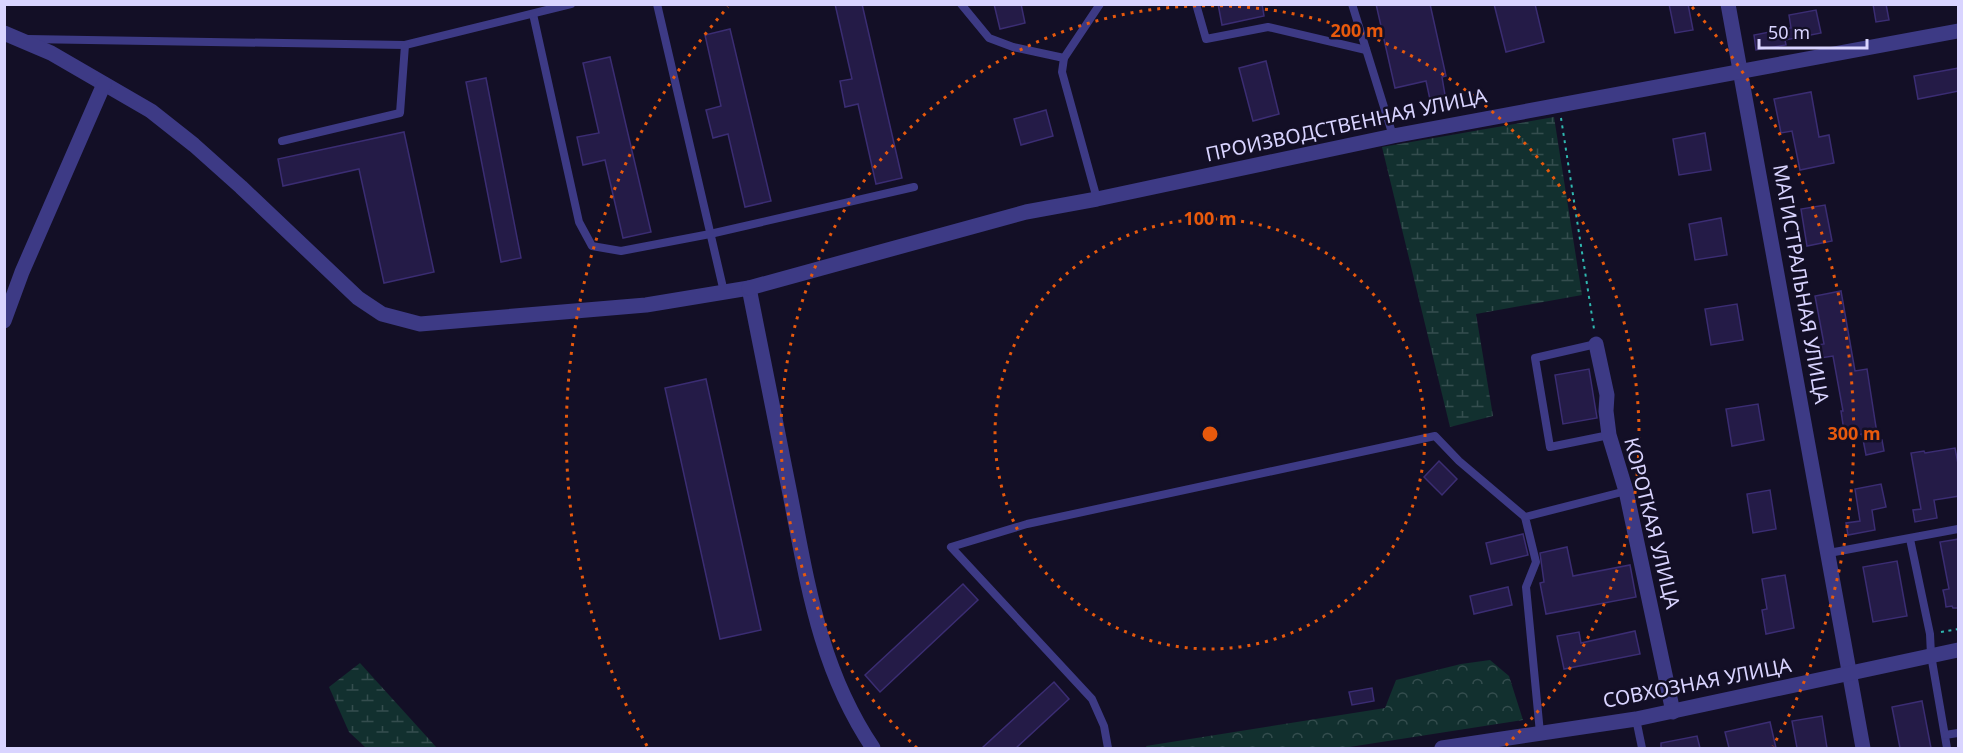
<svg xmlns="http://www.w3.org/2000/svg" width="1963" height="753" viewBox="0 0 1963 753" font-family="'Noto Sans',sans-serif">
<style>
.forest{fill:url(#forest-crowns)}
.wetland{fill:url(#wetland-marsh)}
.building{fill:#241b47;stroke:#3b2d73;stroke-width:1.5}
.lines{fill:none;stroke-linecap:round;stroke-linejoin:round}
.path{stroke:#2fb8b0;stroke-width:2;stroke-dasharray:3 4.5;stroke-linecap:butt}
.lane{stroke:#3d3a85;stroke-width:8}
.street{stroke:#3d3a85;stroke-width:15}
.ring{fill:none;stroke:#e8590c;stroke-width:3;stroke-dasharray:3 6}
.labels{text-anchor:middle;stroke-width:5;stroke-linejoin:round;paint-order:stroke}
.street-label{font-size:20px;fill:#d9d4ff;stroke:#130f26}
.centre{fill:#e8590c;stroke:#130f26;stroke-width:3}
.ring-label{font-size:18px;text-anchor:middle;font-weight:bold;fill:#e8590c;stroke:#130f26;stroke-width:5;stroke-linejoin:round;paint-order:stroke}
</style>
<defs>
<pattern id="forest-crowns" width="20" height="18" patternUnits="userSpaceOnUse" patternTransform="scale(1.5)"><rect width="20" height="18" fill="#12302f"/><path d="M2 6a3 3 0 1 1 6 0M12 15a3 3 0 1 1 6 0" fill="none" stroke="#344d4e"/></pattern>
<pattern id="wetland-marsh" width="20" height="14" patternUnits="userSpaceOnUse" patternTransform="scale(1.5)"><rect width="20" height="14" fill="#12302f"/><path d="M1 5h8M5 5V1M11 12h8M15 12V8" fill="none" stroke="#344d4e"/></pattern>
</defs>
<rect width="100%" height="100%" fill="#130f26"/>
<path class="forest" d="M1490,660l19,16 14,44 -180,28h-196l-1,-2 239,-38 11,-28 65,-16z"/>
<g class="wetland">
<path d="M1554,117l28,178 -106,19 17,102 -43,11 -68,-280z"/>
<path d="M360,663l77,85h-71l-17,-16 -20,-45z"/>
</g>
<g class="building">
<path d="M835,4h27l40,174 -26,6 -18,-80 -13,3 -5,-26 12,-2z"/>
<path d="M994,4h27l4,19 -25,6z"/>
<path d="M1218,4h44l2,12 -42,9z"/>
<path d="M1376,4h54l16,72 -4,1 4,24 -15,3 -5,-23 -31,7z"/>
<path d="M1494,4h41l9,38 -38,10z"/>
<path d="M1669,4h19l5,26 -18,3z"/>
<path d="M1873,4h13l3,16 -13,2z"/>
<path d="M1816,10l5,23 -36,7 1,5 -30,5 -2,-15 37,-7 -2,-13z"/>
<path d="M730,29l41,172 -26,6 -17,-73 -15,4 -7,-28 15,-4 -16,-71z"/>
<path d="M610,57l41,175 -28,6 -18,-78 -22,5 -6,-28 22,-4 -16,-70z"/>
<path d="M1266,61l13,53 -26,7 -14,-53z"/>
<path d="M1959,68v23l-41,8 -4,-23z"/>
<path d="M486,78l35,180 -20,4 -35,-180z"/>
<path d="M1811,92l8,45 10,-2 5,28 -34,7 -8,-39 -11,2 -7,-34z"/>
<path d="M1046,110l7,26 -32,9 -7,-26z"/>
<path d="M404,132l30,140 -50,11 -25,-114 -76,17 -5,-27z"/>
<path d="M1705,133l6,37 -32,5 -6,-36z"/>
<path d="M1825,205l7,36 -25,5 -6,-37z"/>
<path d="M1721,218l6,37 -32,5 -6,-36z"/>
<path d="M1841,291l14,80 12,-2 11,71h4l2,11 -18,4 -4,-21 -17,4 -4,-27h2l-10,-55 -19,3 -2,-13 12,-2 -9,-48z"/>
<path d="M1737,304l6,36 -32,5 -6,-36z"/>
<path d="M1589,369l8,49 -34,6 -8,-49z"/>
<path d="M706,379l55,251 -41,9 -55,-251z"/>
<path d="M1758,404l6,36 -32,6 -6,-37z"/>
<path d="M1955,448l4,21v27l-25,4 3,18 -22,4 -2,-12 8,-1 -10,-56 13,-2 1,2z"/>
<path d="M1439,461l18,18 -15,16 -18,-18z"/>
<path d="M1881,484l5,23 -14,3 3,20 -27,5 -2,-12 14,-2 -5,-32z"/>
<path d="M1770,490l6,39 -23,4 -6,-39z"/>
<path d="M1523,534l5,21 -37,9 -5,-21z"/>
<path d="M1959,539v69h-6l-1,-2 -6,1 -1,-8 -2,-9 6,-1 -9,-47z"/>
<path d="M1567,547l6,29 57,-11 6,32 -90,17 -6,-31 4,-1 -4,-29z"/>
<path d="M1897,561l10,55 -34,6 -10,-55z"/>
<path d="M1785,575l9,53 -28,6 -4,-24 5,-1 -5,-30z"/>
<path d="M963,584l15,16 -98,92 -15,-17z"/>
<path d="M1508,587l4,18 -38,9 -4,-18z"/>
<path d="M1635,631l5,23 -76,15 -7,-33 22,-4 2,11z"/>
<path d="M1054,682l15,17 -53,49h-34z"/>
<path d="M1372,688l2,13 -22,4 -3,-13z"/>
<path d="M1922,701l9,47h-31l-8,-41z"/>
<path d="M1822,716l5,32h-30l-5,-27z"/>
<path d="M1770,722l6,26h-47l-4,-16z"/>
<path d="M1697,736l3,12h-39v-5z"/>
</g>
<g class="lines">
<g class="path">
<path d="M1561,118l33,211"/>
<path d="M1941,632l17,-3"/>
</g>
<g class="lane">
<path d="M657,4l67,288"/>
<path d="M961,4l28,34 24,9 51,11"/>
<path d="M1196,4l10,35 62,-12 98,23"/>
<path d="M1352,4l41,132"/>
<path d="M533,14l46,208 13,24 29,5 89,-17 204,-47"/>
<path d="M27,39l378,6 166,-41"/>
<path d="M282,141l118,-28 5,-68"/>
<path d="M1097,199l-35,-127 2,-14 36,-54"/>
<path d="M1596,344l-61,14 15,89 59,-12"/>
<path d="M1910,539l20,95 1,21 16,93"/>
<path d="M1829,553l129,-24"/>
<path d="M1636,719l6,29"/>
<path d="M1540,733l-14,-146 10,-25 -11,-45 101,-26"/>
<path d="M1945,735l13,-2"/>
<path d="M1108,748l-4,-22 -12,-27 -141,-152 76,-23 408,-88 24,25 66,56"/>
</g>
<g class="street">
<path d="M1728,4l135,744"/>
<path d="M4,33l47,20 100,58 43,34 47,42 117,111 24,16 38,10 226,-19 103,-17c13,68 27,137 41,206 18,92 30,175 83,254"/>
<path d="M749,288l277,-76 71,-13 296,-63 565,-105"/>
<path d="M4,321l18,-49 82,-188"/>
<path d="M1596,344l11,51 -1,16 3,24 17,56 47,221"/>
<path d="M1442,748l194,-29 322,-69"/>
</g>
</g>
<g class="ring">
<circle cx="1210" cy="434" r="215"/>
<path d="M917 748A429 429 0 1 1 1503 748"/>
<path d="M647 746A644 644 0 0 1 728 7M1692 7A644 644 0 0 1 1773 746"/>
</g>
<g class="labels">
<g class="street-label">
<text transform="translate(1346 125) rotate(-12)" y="7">ПРОИЗВОДСТВЕННАЯ УЛИЦА</text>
<text transform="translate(1801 284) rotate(80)" y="7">МАГИСТРАЛЬНАЯ УЛИЦА</text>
<text transform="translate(1652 523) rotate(76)" y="7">КОРОТКАЯ УЛИЦА</text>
<text transform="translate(1697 683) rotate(-11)" y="7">СОВХОЗНАЯ УЛИЦА</text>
</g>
</g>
<circle cx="1210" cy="434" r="9" class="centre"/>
<g class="ring-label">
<text x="1357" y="37">200 m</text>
<text x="1210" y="225">100 m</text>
<text x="1854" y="440">300 m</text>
</g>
<rect width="1963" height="753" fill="none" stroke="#d9d4ff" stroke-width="12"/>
<path d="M1759 39v9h108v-9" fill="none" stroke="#d9d4ff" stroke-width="3"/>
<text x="1768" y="39" font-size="18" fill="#d9d4ff" stroke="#130f26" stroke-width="4.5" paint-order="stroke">50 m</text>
</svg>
